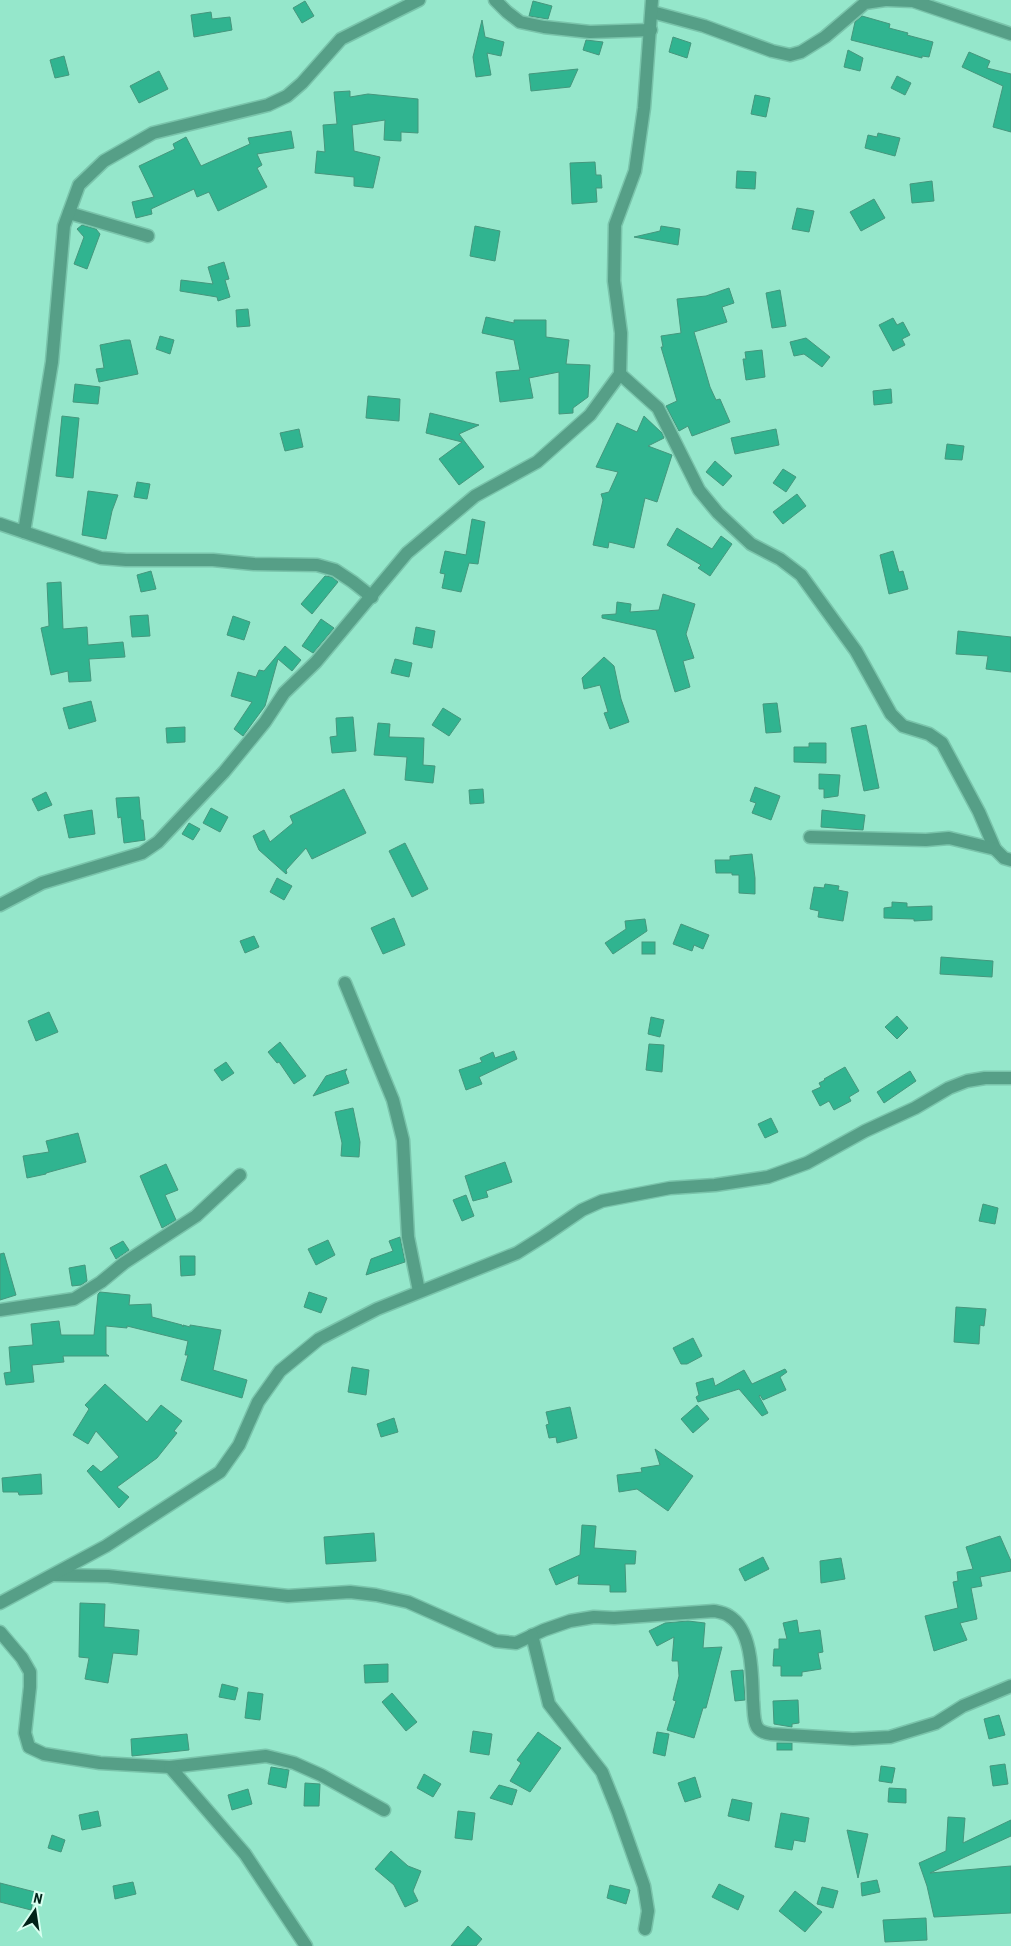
<svg xmlns="http://www.w3.org/2000/svg" width="1011" height="1946" viewBox="0 0 1011 1946" font-family="'Roboto Condensed',sans-serif">
<style>
.building{fill:#30b490;stroke:#45977d}
.lines{fill:none;stroke-linecap:round;stroke-linejoin:round}
.street-casing{stroke:#7ac4ab;stroke-width:15}
.street{stroke:#569f87;stroke-width:12}
</style>
<rect width="100%" height="100%" fill="#95e7cb"/>
<g class="building">
<path d="M305,1l9,15 -12,7 -9,-15z"/>
<path d="M533,1l19,5 -4,13 -19,-3z"/>
<path d="M211,12l1,7 18,-2 2,13 -38,7 -3,-22z"/>
<path d="M862,16l28,8 -1,4 19,5 -1,2 26,7 -4,15 -7,-1v2l-71,-18 4,-18z"/>
<path d="M482,20l3,17 19,5 -3,14 -14,-3 4,22 -15,2 -3,-20z"/>
<path d="M673,37l18,6 -4,15 -18,-6z"/>
<path d="M586,40l17,2 -4,13 -16,-5z"/>
<path d="M848,50l15,8 -3,13 -16,-4z"/>
<path d="M969,52l21,9 -3,7 24,6v58l-18,-5 10,-41 -41,-19z"/>
<path d="M64,56l5,19 -14,3 -5,-18z"/>
<path d="M578,69l-8,18 -39,4 -2,-17z"/>
<path d="M159,71l9,18 -29,14 -9,-17z"/>
<path d="M897,76l14,7 -6,12 -14,-7z"/>
<path d="M350,91v6l18,-3 50,5v34l-17,-1v9l-17,-1 1,-20 -33,5 2,26 26,6 -7,31 -19,-2v-9l-39,-4 2,-22 8,1 -2,-27 14,-1 -3,-32z"/>
<path d="M755,95l15,3 -4,19 -15,-3z"/>
<path d="M291,131l3,17 -37,6 5,11 -5,3 10,19 -49,24 -9,-19 -12,5 -3,-8 -43,20 1,5 -16,4 -4,-16 22,-5 -15,-31 36,-17 -2,-5 13,-7 15,29 49,-22 -2,-6z"/>
<path d="M878,133l22,5 -5,18 -30,-8 3,-13 9,2z"/>
<path d="M595,162l1,13h5l1,13h-6l1,14 -25,2 -2,-41z"/>
<path d="M737,171l19,1 -1,17 -19,-1z"/>
<path d="M932,181l2,20 -22,2 -2,-19z"/>
<path d="M874,199l11,19 -24,13 -11,-19z"/>
<path d="M797,208l17,3 -5,21 -17,-3z"/>
<path d="M82,225l14,4 4,5 -13,35 -13,-5 10,-27 -7,-8z"/>
<path d="M475,226l25,5 -5,30 -25,-5z"/>
<path d="M661,226l19,3 -2,16 -44,-8 26,-6z"/>
<path d="M224,262l5,17 -4,1 5,17 -12,4 -1,-4 -37,-6 1,-11 32,4 -5,-17z"/>
<path d="M729,288l5,15 -12,4 5,15 -33,10 16,55 6,13 4,-1 10,23 -38,14 -4,-10 -9,5 -13,-25 11,-5 -16,-54h2l-2,-11 20,-3 -4,-34 29,-3z"/>
<path d="M780,290l6,36 -14,2 -6,-35z"/>
<path d="M248,309l2,17 -13,1 -1,-17z"/>
<path d="M486,317l28,6v-3h32v17l23,3 -3,24 24,1 -2,32 -15,11v5l-14,1v-42l-30,6 4,20 -33,4 -4,-30 24,-2 -6,-30 -32,-7z"/>
<path d="M893,318l4,7 6,-3 7,13 -8,4 3,6 -12,6 -14,-26z"/>
<path d="M160,336l14,4 -4,14 -14,-5z"/>
<path d="M806,338l24,19 -8,10 -18,-13 -10,2 -4,-14z"/>
<path d="M125,340h5l8,34 -39,8 -3,-13 8,-1 -4,-23z"/>
<path d="M762,350l3,27 -19,3 -3,-21h3l-1,-7z"/>
<path d="M75,384l25,3 -2,17 -25,-2z"/>
<path d="M891,389l1,14 -18,2 -1,-14z"/>
<path d="M368,396l32,3 -1,22 -33,-3z"/>
<path d="M430,413l49,12 -20,9 25,33 -25,18 -20,-26 23,-17 -36,-9z"/>
<path d="M62,416l17,2 -6,60 -17,-2z"/>
<path d="M644,416l18,17 2,5 -16,8 24,9 -15,47 -12,-4 -11,50 -25,-6 -1,6 -15,-3 10,-45 -2,-6 8,-2 9,-20 -22,-5 21,-44 20,9z"/>
<path d="M299,429l4,18 -18,4 -5,-18z"/>
<path d="M776,429l3,16 -44,9 -4,-16z"/>
<path d="M947,444l17,2 -2,14 -17,-1z"/>
<path d="M715,461l17,15 -9,10 -17,-14z"/>
<path d="M783,469l13,8 -10,15 -13,-9z"/>
<path d="M137,482l13,2 -3,15 -13,-2z"/>
<path d="M88,491l30,4 -6,16 -6,28 -24,-4z"/>
<path d="M797,494l9,12 -23,18 -10,-12z"/>
<path d="M472,519l13,3 -7,42 -9,-1 -8,29 -19,-4 3,-14 -5,-1 5,-22 21,4z"/>
<path d="M677,528l35,21 9,-13 11,8 -22,32 -12,-8 3,-3 -34,-20z"/>
<path d="M893,551l6,21 4,-1 5,18 -19,5 -9,-39z"/>
<path d="M151,571l5,18 -15,3 -4,-17z"/>
<path d="M325,576l7,1 6,5 -26,32 -11,-10z"/>
<path d="M61,582l2,47 24,-2 1,18 35,-3 2,15 -36,2 2,22 -22,1 -1,-11 -17,4 -10,-47 8,-2 -2,-43z"/>
<path d="M663,594l32,10 -9,30 8,24 -11,3 7,26 -15,5 -19,-62 -54,-12v-3l14,-1 1,-12 14,2 -1,8 29,-2z"/>
<path d="M148,615l2,21 -18,1 -2,-21z"/>
<path d="M233,616l17,6 -6,18 -17,-5z"/>
<path d="M321,619l13,9 -21,25 -11,-7z"/>
<path d="M416,627l19,4 -3,17 -19,-4z"/>
<path d="M958,631l53,6v35l-25,-3 2,-13 -32,-2z"/>
<path d="M285,646l16,14 -9,11 -14,-12 -13,47 -22,30 -9,-7 18,-27 -21,-6 7,-24 18,5 3,-7 5,1z"/>
<path d="M604,657l10,9 7,33 8,23 -19,7 -6,-16 4,-1 -8,-27 -16,4 -2,-11z"/>
<path d="M395,659l17,4 -3,14 -18,-4z"/>
<path d="M91,701l5,20 -27,8 -6,-21z"/>
<path d="M777,703l4,29 -15,1 -3,-29z"/>
<path d="M443,708l18,11 -12,17 -17,-11z"/>
<path d="M353,717l3,34 -24,2 -2,-16 7,-1 -1,-18z"/>
<path d="M378,723l12,1 -1,13 35,1 -1,27 12,1 -2,17 -28,-3 2,-23 -33,-2z"/>
<path d="M866,725l13,63 -15,3 -13,-63z"/>
<path d="M185,727v15l-18,1 -1,-15z"/>
<path d="M809,743h17v20l-32,-1v-15h15z"/>
<path d="M819,774l21,1 -2,21 -14,2v-9h-5z"/>
<path d="M755,787l25,9 -9,24 -19,-7 4,-10 -6,-2z"/>
<path d="M344,789l22,44 -54,26 -6,-11 -20,22 1,3 -1,1 -27,-24 -6,-14 11,-6 6,12 23,-19 -3,-7z"/>
<path d="M483,789l1,14 -14,1 -1,-14z"/>
<path d="M46,792l6,13 -14,6 -6,-12z"/>
<path d="M139,797l2,23h2l2,20 -21,3 -3,-26 -3,1 -2,-20z"/>
<path d="M211,808l17,9 -8,15 -17,-9z"/>
<path d="M92,810l3,24 -26,4 -5,-23z"/>
<path d="M822,810l43,5 -2,15 -42,-3z"/>
<path d="M189,823l11,6 -7,11 -11,-6z"/>
<path d="M405,843l23,46 -16,8 -23,-46z"/>
<path d="M752,854l3,24v16l-16,-1v-18h-7v-2h-16l-1,-13h15v-4z"/>
<path d="M277,878l15,8 -8,14 -14,-8z"/>
<path d="M825,884l14,2 -1,4 10,2 -5,29 -25,-4 1,-6 -9,-2 4,-22 10,1z"/>
<path d="M892,902l15,1v4l25,-1v14l-18,1v-2l-30,-1v-10l8,-1z"/>
<path d="M394,918l11,27 -22,9 -12,-26z"/>
<path d="M645,919l2,12 -34,23 -8,-11 21,-14 -1,-8z"/>
<path d="M681,924l28,11 -6,14 -9,-4 -2,6 -19,-7z"/>
<path d="M254,936l5,11 -14,6 -5,-12z"/>
<rect x="642" y="942" width="13" height="12"/>
<path d="M941,957l52,4 -1,16 -52,-3z"/>
<path d="M49,1012l9,20 -22,9 -8,-20z"/>
<path d="M897,1016l11,12 -11,11 -12,-12z"/>
<path d="M651,1017l13,3 -4,17 -12,-3z"/>
<path d="M280,1042l26,34 -12,8 -15,-22 -2,1 -9,-11z"/>
<path d="M649,1044l15,1 -2,27 -16,-2z"/>
<path d="M514,1051l3,8 -38,18 3,7 -16,6 -7,-20 23,-8 -2,-4 13,-6 2,6z"/>
<path d="M226,1062l8,11 -12,8 -8,-11z"/>
<path d="M845,1067l14,24 -10,6 2,4 -17,9 -5,-9 -9,5 -8,-15 9,-4 -2,-4 6,-3 -1,-1z"/>
<path d="M347,1069l-2,3 4,11 -36,13 13,-20z"/>
<path d="M910,1071l6,10 -32,22 -7,-11z"/>
<path d="M353,1108l7,34 -1,15 -18,-1 1,-13 -7,-31z"/>
<path d="M771,1118l7,14 -13,6 -7,-14z"/>
<path d="M78,1133l8,29 -40,11v1l-19,4 -4,-22 26,-4 -3,-11z"/>
<path d="M505,1162l7,20 -26,9 2,6 -15,4 -8,-25z"/>
<path d="M166,1164l12,26 -13,5 11,25 -14,8 -22,-52z"/>
<path d="M466,1195l8,21 -12,5 -9,-21z"/>
<path d="M983,1204l15,4 -3,16 -16,-3z"/>
<path d="M400,1237l5,25 -39,13 5,-16 22,-8 -4,-10z"/>
<path d="M328,1240l7,15 -19,10 -8,-16z"/>
<path d="M123,1241l6,9 -13,9 -6,-11z"/>
<path d="M4,1253l12,42 -16,5v-46z"/>
<path d="M180,1256h15v19l-14,1z"/>
<path d="M85,1265l2,16 -6,4 -9,1 -3,-18z"/>
<path d="M100,1292l30,3 -1,10 22,-1 1,13 30,8 1,2v-2l7,2v-2l31,5 -8,40 34,10 -5,18 -61,-18 7,-25h-3l3,-14 -61,-15v2l-21,-2v28l3,2h-46l1,6 -32,3 2,17 -28,3 -2,-12 7,-1 -2,-25 24,-2 -2,-21 28,-3 2,14h33l4,-41z"/>
<path d="M309,1292l18,6 -6,15 -17,-6z"/>
<path d="M956,1307l30,2 -2,17 -4,-1 -1,19 -25,-2z"/>
<path d="M693,1338l9,18 -15,8h-6l-8,-16z"/>
<path d="M352,1367l17,3 -3,25 -18,-3z"/>
<path d="M785,1369l2,3 -7,5 6,13 -23,10 -3,-5 -1,1 9,17 -6,3 -23,-27 -41,13 -2,-5 3,-2 -3,-12 17,-5 2,8 29,-16 8,14z"/>
<path d="M105,1384l42,38 14,-17 21,16 -8,10 3,2 -20,25 -40,29 12,10 -10,11 -32,-37 6,-6 8,7 18,-15 -23,-26 -8,13 -15,-9 16,-26 -4,-4z"/>
<path d="M697,1405l12,14 -16,14 -12,-14z"/>
<path d="M570,1407l7,31 -20,5 -1,-6 -7,1 -3,-13 3,-1 -3,-12z"/>
<path d="M394,1418l4,14 -17,5 -4,-13z"/>
<path d="M655,1449l38,27 -25,35 -31,-22 -18,3 -2,-17 25,-3 -1,-4 19,-3z"/>
<path d="M41,1474l1,20 -23,1 -1,-3h-15l-1,-14z"/>
<path d="M582,1525l14,1 -2,22 42,3 -1,13h-10l1,28h-16v-7l-32,-1 1,-9 -23,10 -7,-16 31,-14z"/>
<path d="M374,1533l2,28 -50,3 -2,-27z"/>
<path d="M1000,1536l11,25v10l-31,6 2,9 -11,2 6,31 -17,4 7,17 -33,11 -9,-35 33,-8 -5,-26 5,-1 -1,-9 16,-3 -7,-22z"/>
<path d="M763,1557l6,12 -24,12 -6,-12z"/>
<path d="M841,1558l4,21 -24,4 -1,-22z"/>
<path d="M80,1603l25,1 -1,23 35,3 -2,25 -24,-2 -5,30 -23,-4 4,-21 -10,-1z"/>
<path d="M797,1620l2,13 21,-3 3,22 -5,1 3,16 -19,3v4h-21v-10h-8l1,-17h5v-10h8l-4,-16z"/>
<path d="M688,1621l17,2 -2,25 19,-1 -16,61h-3l-9,30 -27,-8 9,-29 -3,-1 6,-24 -1,-15h-6l2,-24 -17,9 -8,-15 16,-8z"/>
<path d="M388,1664v18l-23,1 -1,-18z"/>
<path d="M743,1670l2,30 -10,1 -4,-30z"/>
<path d="M222,1684l16,4 -3,12 -16,-3z"/>
<path d="M248,1692l15,2 -3,26 -15,-2z"/>
<path d="M392,1693l25,29 -11,9 -24,-29z"/>
<path d="M798,1700l1,23 -7,1v3l-18,-3 -1,-23z"/>
<path d="M999,1715l6,20 -16,4 -5,-20z"/>
<path d="M473,1731l19,3 -3,21 -19,-3z"/>
<path d="M538,1732l23,16 -31,44 -20,-11 11,-18 -4,-3z"/>
<path d="M657,1732l12,2 -4,22 -12,-3z"/>
<path d="M187,1734l2,16 -57,6 -1,-17z"/>
<rect x="777" y="1743" width="15" height="7"/>
<path d="M1005,1764l3,20 -15,2 -3,-20z"/>
<path d="M881,1766l14,2 -3,15 -13,-2z"/>
<path d="M271,1767l18,3 -3,18 -18,-4z"/>
<path d="M424,1774l17,10 -8,13 -16,-9z"/>
<path d="M695,1777l6,20 -16,5 -7,-19z"/>
<path d="M305,1783l15,1 -1,22h-15z"/>
<path d="M499,1785l18,5 -5,15 -22,-7z"/>
<path d="M889,1788l17,1v14l-18,-1z"/>
<path d="M248,1789l4,15 -20,6 -4,-15z"/>
<path d="M732,1799l20,4 -3,18 -21,-5z"/>
<path d="M98,1811l3,15 -19,4 -3,-15z"/>
<path d="M458,1811l17,2 -3,27 -17,-2z"/>
<path d="M781,1813l28,5 -4,24 -11,-2 -2,10 -17,-3z"/>
<path d="M948,1817l17,1 -2,25 48,-23v16l-81,37 81,-7v47l-77,4 -7,-31 -8,-23 27,-12z"/>
<path d="M847,1830l21,4 -10,44z"/>
<path d="M52,1835l13,5 -4,12 -13,-4z"/>
<path d="M391,1851l17,15 13,5 -8,20 5,10 -13,6 -11,-22 -19,-16z"/>
<path d="M877,1880l3,12 -18,4 -1,-13z"/>
<path d="M133,1882l3,12 -21,5 -2,-13z"/>
<path d="M0,1883l35,9 -4,18 -31,-8z"/>
<path d="M719,1884l25,12 -6,14 -26,-13z"/>
<path d="M610,1885l20,5 -4,14 -19,-6z"/>
<path d="M822,1887l16,4 -5,17 -16,-4z"/>
<path d="M795,1891l27,21 -17,20 -26,-21z"/>
<path d="M926,1918l1,22 -42,2 -2,-22z"/>
<path d="M468,1926l14,13 -6,7h-25z"/>
</g>
<g class="lines">
<defs>
<g id="street">
<path d="M495,0l12,12 13,10 24,5 46,5 61,-2"/>
<path d="M887,0l26,1 98,33"/>
<path d="M652,12l52,14 68,25 18,4 11,-3 24,-15 40,-34 20,-3"/>
<path d="M69,213l79,23"/>
<path d="M620,374l38,34 41,82 19,23 33,31 29,15 21,16 55,76 35,63 12,12 26,8 13,9 37,69 16,37 9,9 7,2"/>
<path d="M0,524l101,34 25,2h87l41,4 63,1 18,5 18,12 19,15"/>
<path d="M24,532l28,-170 12,-136 15,-41 25,-24 49,-28 115,-28 19,-9 15,-13 39,-44 78,-39"/>
<path d="M810,837l116,3 23,-2 46,11"/>
<path d="M0,905l42,-22 100,-30 16,-11 66,-70 41,-50 19,-29 32,-31 91,-109 68,-57 62,-34 53,-47 30,-41 1,-41 -7,-52 1,-56 20,-54 9,-63 8,-108"/>
<path d="M345,983l48,117 10,40 5,97 11,54"/>
<path d="M0,1310l74,-11 27,-17 23,-19 72,-47 44,-41"/>
<path d="M54,1575l54,1 180,20 62,-4 26,3 32,7 88,39 20,2 28,-13 26,-9 24,-4 20,1 100,-7c5,1 11,2 15,5 24,14 23,60 24,84 1,8 0,20 4,27 3,5 9,6 14,7l82,5 37,-2 46,-14 27,-17 48,-20"/>
<path d="M0,1603l106,-57 114,-74 19,-27 19,-43 22,-31 39,-32 58,-30 140,-56 27,-17 38,-26 20,-9 68,-13 45,-3 53,-8 39,-14 58,-32 50,-23 34,-20 18,-7 18,-3h26"/>
<path d="M0,1632l22,26 8,14v15l-5,46 4,14 15,7 56,9 70,4 96,-11 28,7 27,12 63,35"/>
<path d="M532,1635l17,69 53,68 16,40 26,74 4,25 -3,18"/>
<path d="M170,1767l75,87 61,92"/>
</g>
</defs>
<use href="#street" class="street-casing"/>
<use href="#street" class="street"/>
</g>
<g transform="translate(35 1911) rotate(13)" stroke="#d8fff0" stroke-width="4" paint-order="stroke">
<path d="M0-4L9 19L0 12L-9 19Z" fill="#002218"/>
<text y="-8" font-size="14" font-weight="bold" text-anchor="middle" fill="#002218">N</text>
</g>
</svg>
